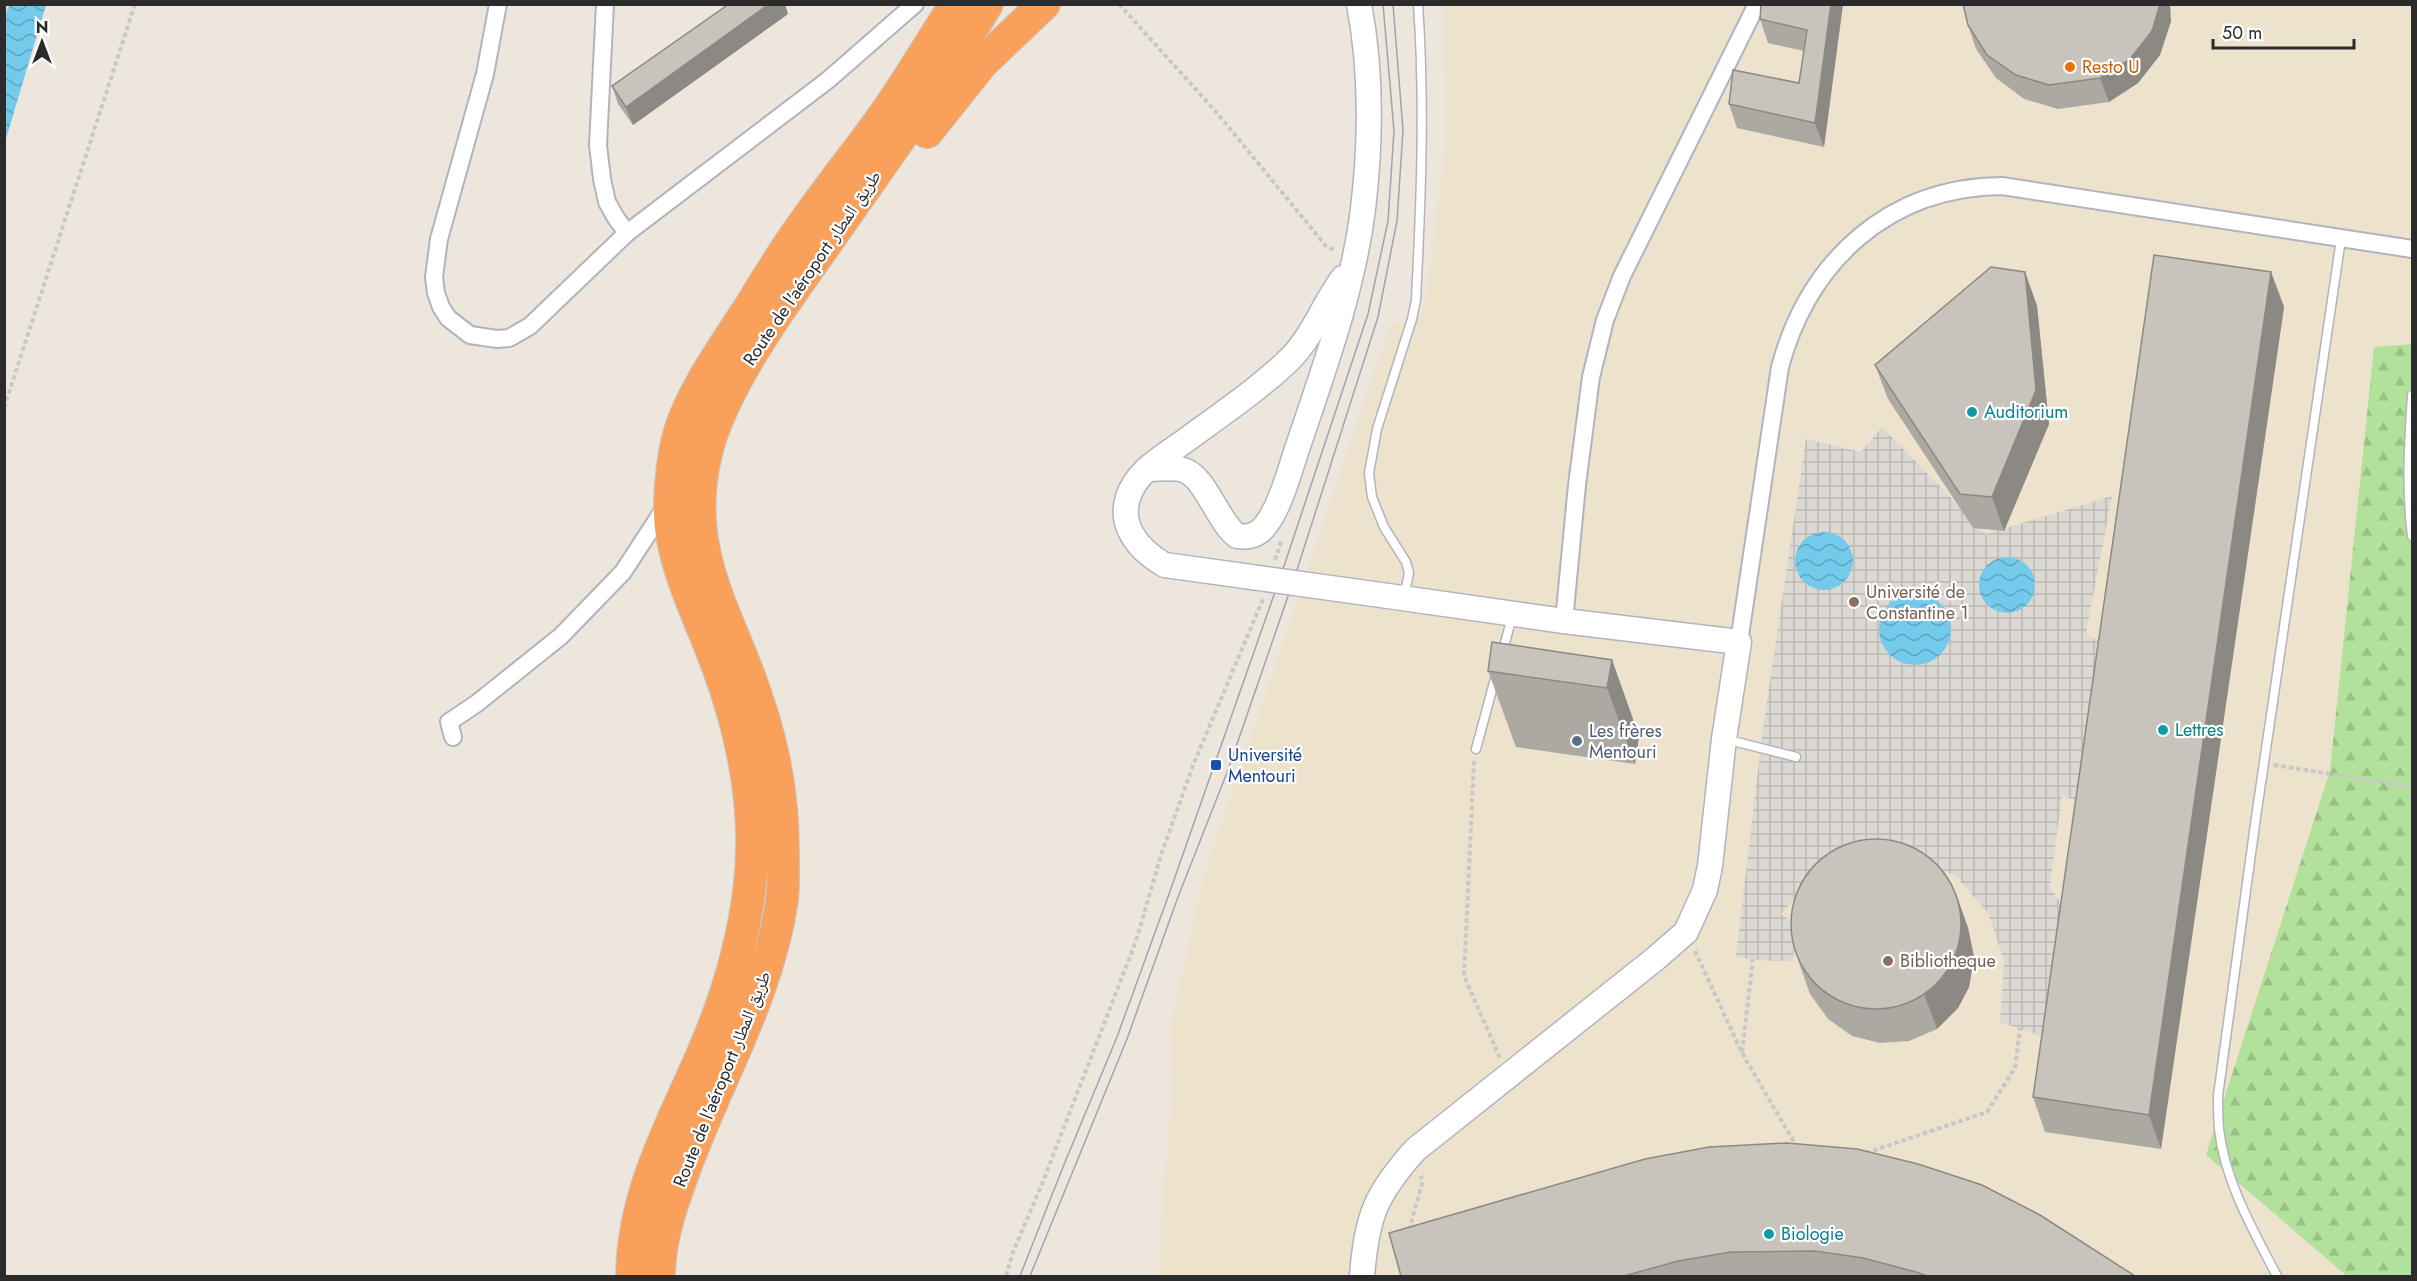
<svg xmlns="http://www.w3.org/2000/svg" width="2417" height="1281" viewBox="0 0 2417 1281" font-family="Jost,'Noto Naskh Arabic',sans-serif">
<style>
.education{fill:#ede3cd}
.forest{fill:url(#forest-firs)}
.plaza{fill:url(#plaza-grid)}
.water{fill:url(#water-waves)}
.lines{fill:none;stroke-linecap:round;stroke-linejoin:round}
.lane-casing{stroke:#b1b3be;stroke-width:11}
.street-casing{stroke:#b1b3be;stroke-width:20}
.secondary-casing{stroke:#b1b3be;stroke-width:27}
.highway-casing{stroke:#c8c8c8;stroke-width:34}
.path{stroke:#c8c8c8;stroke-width:4;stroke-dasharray:4.5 3;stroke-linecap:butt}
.lane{stroke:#fff;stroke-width:8}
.street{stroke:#fff;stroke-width:16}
.secondary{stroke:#fff;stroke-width:24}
.highway{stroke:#f9a15b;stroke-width:32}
.tram{stroke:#a0a3b4;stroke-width:1.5}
.secondary-bridge-casing{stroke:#b1b3be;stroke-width:27;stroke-linecap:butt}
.secondary-bridge{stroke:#fff;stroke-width:24}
.wall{fill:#aca9a2}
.shaded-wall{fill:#8c8984}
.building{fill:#c8c4bc;stroke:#8c8984;stroke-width:1.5}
.food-dot{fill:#e8710a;stroke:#fff;stroke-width:2}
.culture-dot{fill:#0f9aa8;stroke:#fff;stroke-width:2}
.education-dot{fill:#8d6e63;stroke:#fff;stroke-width:2}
.service-dot{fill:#5c6f8a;stroke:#fff;stroke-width:2}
.transit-dot{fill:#1a4fb4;stroke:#fff;stroke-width:2}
.labels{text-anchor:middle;stroke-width:4.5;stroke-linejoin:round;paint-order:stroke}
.food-label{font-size:18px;fill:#c56008;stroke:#fff;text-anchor:start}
.street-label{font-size:18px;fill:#2b2b2b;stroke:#fff}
.culture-label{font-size:18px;fill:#0d838f;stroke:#fff;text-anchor:start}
.education-label{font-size:18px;fill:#785e54;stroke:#fff;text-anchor:start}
.service-label{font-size:18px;fill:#4e5e75;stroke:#fff;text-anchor:start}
.transit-label{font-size:18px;fill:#164399;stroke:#fff;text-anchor:start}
</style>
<defs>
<pattern id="forest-firs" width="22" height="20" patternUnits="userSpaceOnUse" patternTransform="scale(1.5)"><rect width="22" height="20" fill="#b2e19b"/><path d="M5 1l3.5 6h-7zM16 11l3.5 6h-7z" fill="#99c186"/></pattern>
<pattern id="plaza-grid" width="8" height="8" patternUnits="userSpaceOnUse" patternTransform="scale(1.5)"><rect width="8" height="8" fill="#dcd9d4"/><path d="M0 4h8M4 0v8" fill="none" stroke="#bdbab6"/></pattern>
<pattern id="water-waves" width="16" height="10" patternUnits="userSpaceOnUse" patternTransform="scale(1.5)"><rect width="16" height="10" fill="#74caeb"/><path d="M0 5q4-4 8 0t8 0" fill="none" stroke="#5fa4bf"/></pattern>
</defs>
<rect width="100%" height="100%" fill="#ece6dd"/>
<path class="education" d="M1444,5h968v1271h-1253l1,-40 13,-152 -3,-57 33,-148 187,-554 29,-7 6,-16 21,-159z"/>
<path class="forest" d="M2412,344v932h-65l-141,-121 124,-384 44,-424z"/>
<path class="plaza" d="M1882,427l104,107 126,-38 -26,137 28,19 -22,156 -30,-13 -12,91 25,41 -17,115 -58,-20 4,-61 -16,-48 -33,-38 -21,-7 -120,7 -33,39 16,12 -4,35h-26l-31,-4 27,-229 43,-289 55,13z"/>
<g class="water">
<path d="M9,5h37l-41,137 -1,-123z"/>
<circle cx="1824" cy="561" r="29"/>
<circle cx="2007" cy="585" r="28"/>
<circle cx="1915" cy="629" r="36"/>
</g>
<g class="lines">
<defs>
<g id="lane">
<path d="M2412,395c-3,48 -6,93 0,141"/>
<path d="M1404,597l5,-24 -3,-11 -22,-35 -12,-30 -3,-24 8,-44 35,-110 4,-19c5,-99 9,-197 2,-296"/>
<path d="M1502,654l10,-37"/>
<path d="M1725,739l71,18"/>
<path d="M1476,749l20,-74"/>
<path d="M2277,1276c-24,-46 -52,-94 -58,-147 -1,-11 -1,-22 -1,-33l38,-279 85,-578"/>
</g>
<g id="street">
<path d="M498,4l-13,70 -46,165 -5,38 2,16 5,14 7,11 22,17 27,4 12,-1 21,-12 97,-93 201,-153 87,-76"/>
<path d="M605,4l-7,141 4,34 5,23 9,16 11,15"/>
<path d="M1564,621l13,-136 14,-108 14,-57 17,-44 135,-272"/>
<path d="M1739,642l41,-275c29,-107 109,-180 222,-181l410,63"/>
<path d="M453,737l-4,-15 27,-18 85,-68 62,-64 43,-66"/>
</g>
<g id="secondary">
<path d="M1147,469c10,0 22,-2 33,0 25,4 36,51 57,67 11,2 21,-1 28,-10 16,-20 25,-57 33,-80 26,-77 55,-156 65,-237 8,-68 9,-137 -4,-205"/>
<path d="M1165,565c-27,-15 -50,-42 -34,-75 11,-23 38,-37 58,-52 34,-25 71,-50 101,-79 23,-23 34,-56 53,-81"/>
<path d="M1362,1276c5,-60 13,-81 53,-126l240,-191 31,-27 19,-42 5,-24 14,-127 15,-97 -175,-21 -176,-25"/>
</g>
<g id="highway">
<path d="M927,132l55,-69 62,-59"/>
<path d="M632,1276c1,-83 39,-149 71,-223 22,-51 39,-106 46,-161 10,-78 -4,-152 -31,-225 -16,-44 -38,-86 -46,-132 -5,-28 0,-77 8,-104 13,-41 44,-84 68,-121 15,-24 29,-48 45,-71 27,-40 58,-78 87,-118 27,-37 50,-78 76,-117"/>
<path d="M659,1276c0,-37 13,-73 26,-108 33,-90 83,-172 97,-268 2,-16 1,-32 1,-49 0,-66 -13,-121 -37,-183 -15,-39 -34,-77 -42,-118 -9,-42 -4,-90 13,-130 25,-61 72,-124 110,-178 55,-78 111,-156 160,-238"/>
</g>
</defs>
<use href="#lane" class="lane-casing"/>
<use href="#street" class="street-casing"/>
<use href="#secondary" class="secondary-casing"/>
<use href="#highway" class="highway-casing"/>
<g class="path">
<path d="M1119,4l98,109 109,133 10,5"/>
<path d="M4,408l131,-404"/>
<path d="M1275,560l7,-21"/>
<path d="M1474,761l-10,215 36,82"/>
<path d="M2274,765l138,22"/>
<path d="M1695,951l47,102 55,94"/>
<path d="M1742,1052l11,-93"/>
<path d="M1866,1153l121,-41 28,-44 5,-40"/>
<path d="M1409,1230l13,-46 -1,-8"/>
<path d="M1006,1276l7,-24 29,-68 94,-243 26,-89 32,-89 69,-164"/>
</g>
<use href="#lane" class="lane"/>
<use href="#street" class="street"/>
<use href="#secondary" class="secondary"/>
<use href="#highway" class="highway"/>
<g class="tram">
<path d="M1020,1276l43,-109 54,-130 52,-143 113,-322 86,-258 20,-93 6,-90 -11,-127"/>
<path d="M1030,1276l97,-237 51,-142 50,-127 67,-194 83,-259 19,-96 6,-91 -10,-126"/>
</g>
<defs>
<path id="secondary-bridge" d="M1165,565l223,31"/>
</defs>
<use href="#secondary-bridge" class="secondary-bridge-casing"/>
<use href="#secondary-bridge" class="secondary-bridge"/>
</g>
<g class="wall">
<path d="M1843,4l-19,143 -87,-19 -8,-24 70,-21 5,-32 -36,-8 -8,-24z"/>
<path d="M788,14l-155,111 -15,-21 -6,-18z"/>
<path d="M2171,21l-11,34 -22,28 -29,19 -51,7 -34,-10 -28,-21 -20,-29 -8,-24z"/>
<path d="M2025,272l12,34 12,118 -45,107 -31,-3 -85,-129 -13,-34z"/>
<path d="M2271,272l13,35 -123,842 -116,-17 -12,-35z"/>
<path d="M1612,660l27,76 -4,28 -119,-17 -28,-76z"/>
<path d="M1956,894l12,34 6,29 -5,30 -11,21 -21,21 -28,12 -29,2 -28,-7 -24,-17 -18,-25 -12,-34z"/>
<path d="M1645,1159l490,117h-734z"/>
</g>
<g class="shaded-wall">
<path d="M769,4h16l3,10 -155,111 -7,-18z"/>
<path d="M1831,4h12l-19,143 -9,-24z"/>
<path d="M2160,4h10l1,17 -11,34 -22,28 -29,19 -9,-24z"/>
<path d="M2025,272l12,34 12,118 -45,107 -12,-34z"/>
<path d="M2271,272l13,35 -123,842 -12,-34z"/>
<path d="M1612,660l27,76 -4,28 -28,-76z"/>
<path d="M1956,894l12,34 6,29 -5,30 -11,21 -21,21 -13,-35z"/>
</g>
<g class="building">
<path d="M729,4h40l-143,103 -14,-21z"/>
<path d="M1761,4h70l-16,119 -86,-19 4,-34 66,13 8,-53 -47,-11z"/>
<path d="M1963,4h197l-8,27 -22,28 -30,19 -51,7 -33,-10 -29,-20 -19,-30z"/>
<path d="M2154,255l117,17 -122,843 -116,-18z"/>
<path d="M1991,267l34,5 11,118 -44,107 -32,-3 -85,-129z"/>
<path d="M1492,642l120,18 -5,28 -119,-17z"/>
<circle cx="1876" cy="924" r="85"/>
<path d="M1787,1143l70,6 61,15 64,21 58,30 95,61h-208l-11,-4 -53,-14 -48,-7 -84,1 -53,9 -54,15h-223l-12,-43 256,-74 64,-12z"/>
</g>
<circle class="food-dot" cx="2070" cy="67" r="6"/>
<g class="culture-dot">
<circle cx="1972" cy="412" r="6"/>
<circle cx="2163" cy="730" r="6"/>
<circle cx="1769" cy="1234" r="6"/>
</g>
<g class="education-dot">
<circle cx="1854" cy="602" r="6"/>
<circle cx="1888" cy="961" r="6"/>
</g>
<circle class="service-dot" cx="1577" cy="741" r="6"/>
<rect class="transit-dot" x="1210" y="759" width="12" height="12" rx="3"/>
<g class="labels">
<g class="food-label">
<text x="2082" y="73">Resto U</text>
</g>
<g class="street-label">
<text transform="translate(812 268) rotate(-56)" y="6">Route de l'aéroport طريق المطار</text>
<text transform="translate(722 1079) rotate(-68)" y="6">Route de l'aéroport طريق المطار</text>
</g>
<g class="culture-label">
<text x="1984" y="418">Auditorium</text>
<text x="2175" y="736">Lettres</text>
<text x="1781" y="1240">Biologie</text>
</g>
<g class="education-label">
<text x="1866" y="598">Université de<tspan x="1866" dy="21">Constantine 1</tspan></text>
<text x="1900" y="967">Bibliotheque</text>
</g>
<g class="service-label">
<text x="1589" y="737">Les frères<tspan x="1589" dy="21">Mentouri</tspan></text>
</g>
<g class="transit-label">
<text x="1228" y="761">Université<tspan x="1228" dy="21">Mentouri</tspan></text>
</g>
</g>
<rect width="2417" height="1281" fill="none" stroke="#2b2b2b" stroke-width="12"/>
<g transform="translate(42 42)" stroke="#ffffff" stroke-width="4.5" paint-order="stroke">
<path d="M0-4.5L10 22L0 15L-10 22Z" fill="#2b2b2b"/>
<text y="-9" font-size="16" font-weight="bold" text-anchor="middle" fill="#2b2b2b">N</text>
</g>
<path d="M2213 39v9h141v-9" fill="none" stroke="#2b2b2b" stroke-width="3"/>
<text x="2222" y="39" font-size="18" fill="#2b2b2b" stroke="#ffffff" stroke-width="4.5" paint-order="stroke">50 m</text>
</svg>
